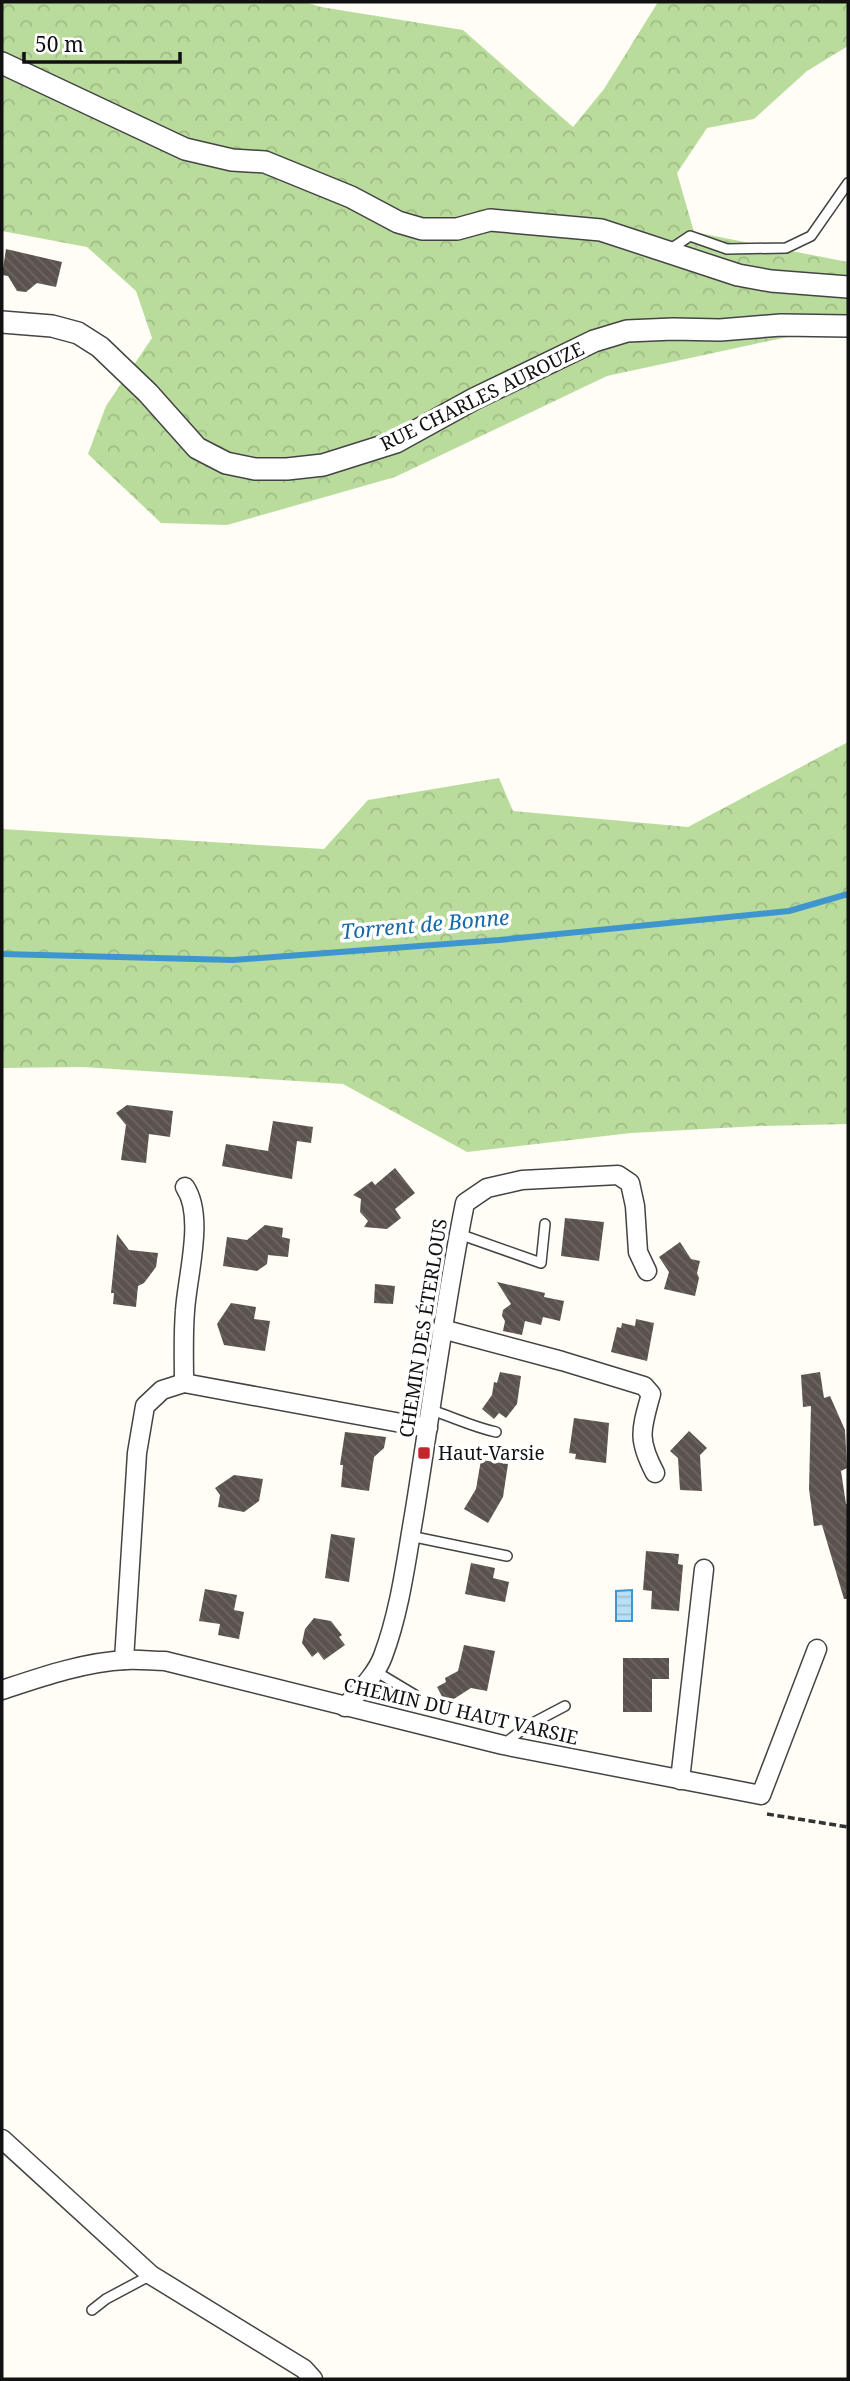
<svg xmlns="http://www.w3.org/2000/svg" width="850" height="2381" viewBox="0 0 850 2381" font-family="'Noto Serif',serif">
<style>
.forest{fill:url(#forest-crowns)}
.water{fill:url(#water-rules);stroke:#3f96cf;stroke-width:2}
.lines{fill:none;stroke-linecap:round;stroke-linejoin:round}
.stream{stroke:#3f96cf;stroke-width:6}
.building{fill:url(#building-back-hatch)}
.service-casing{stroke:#444;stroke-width:12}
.minor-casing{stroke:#444;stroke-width:21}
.tertiary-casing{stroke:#444;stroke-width:24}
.path{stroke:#333;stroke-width:3.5;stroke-dasharray:7 3.5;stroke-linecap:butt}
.service{stroke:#fff;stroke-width:9}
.minor{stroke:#fff;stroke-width:18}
.tertiary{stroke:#fff;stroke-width:21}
.poi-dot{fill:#c4262e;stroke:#fff;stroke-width:2.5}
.labels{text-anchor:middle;stroke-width:7;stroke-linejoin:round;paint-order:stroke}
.street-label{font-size:19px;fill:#111;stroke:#fff}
.poi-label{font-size:19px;fill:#111;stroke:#fff;text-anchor:start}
.water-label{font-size:21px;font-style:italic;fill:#1768a6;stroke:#fff}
</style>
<defs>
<pattern id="forest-crowns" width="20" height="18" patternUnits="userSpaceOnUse" patternTransform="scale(1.75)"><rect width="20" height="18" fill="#b9dc9c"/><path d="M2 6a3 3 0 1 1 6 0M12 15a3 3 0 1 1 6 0" fill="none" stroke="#9ebc85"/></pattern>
<pattern id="water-rules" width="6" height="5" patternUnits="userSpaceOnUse" patternTransform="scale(1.75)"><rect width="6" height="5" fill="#b9e0f7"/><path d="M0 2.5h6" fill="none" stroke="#9ebfd3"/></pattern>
<pattern id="building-back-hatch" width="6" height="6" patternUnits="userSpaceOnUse" patternTransform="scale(1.75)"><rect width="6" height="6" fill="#5a524d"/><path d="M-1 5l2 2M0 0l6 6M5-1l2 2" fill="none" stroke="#6d6662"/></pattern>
</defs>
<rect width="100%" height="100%" fill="#fffdf5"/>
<g class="forest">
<path d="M2,2h303l16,5 142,23 110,97 31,-38 54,-87h190v44l-41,25 -53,48 -47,9 -30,45 17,59 154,30v62l-241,52 -212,101 -168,48 -66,-2 -73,-69 18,-48 46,-68 -16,-47 -49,-44 -85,-16z"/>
<path d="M848,742v382l-90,2 -127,7 -164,19 -124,-68 -260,-17 -81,1v-239l322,20 44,-49 131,-22 14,33 175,16z"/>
</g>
<path class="water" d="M632,1590v31h-16v-30z"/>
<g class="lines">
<path class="stream" d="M2,954l231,6 266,-20 290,-29 59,-17"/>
</g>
<g class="building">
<path d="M6,249l56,13 -6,25 -19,-4 -11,9 -9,-1 -9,-15 -6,-1z"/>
<path d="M127,1105l46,6 -3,26 -21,-3 -3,29 -25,-3 5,-35 -10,-12z"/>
<path d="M273,1121l40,6 -2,16 -14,-2 -5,38 -70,-13 4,-22 42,7z"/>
<path d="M395,1168l20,25 -20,16 6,9 -14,11 -23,-2 4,-6 -8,-9 1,-13 -8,-4 19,-14 3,4z"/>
<path d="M565,1218l39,4 -5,39 -38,-5z"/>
<path d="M265,1225l18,3 -1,9 8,2 -2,18 -20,-2 -1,9 -10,7 -34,-5 4,-29 20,3z"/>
<path d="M117,1234l12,16 29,3 -2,14 -12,16 -6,3 -2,21 -23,-3 1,-11h-3z"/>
<path d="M680,1242l11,17 9,2 -3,12 2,5 -4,18 -31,-7 5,-17 -10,-15z"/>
<path d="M497,1282l48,11 -1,4 20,4 -4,20 -17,-4 -2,8 -16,-4 -3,14 -19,-4 2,-10 -3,-5 1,-6 8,-6z"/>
<path d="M375,1284l20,2 -2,18 -19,-1z"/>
<path d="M231,1303l25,4 -2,12 16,2 -5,30 -41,-6 -7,-21z"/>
<path d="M636,1319l18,4 -7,38 -36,-9 6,-25 4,1 1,-5 13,3z"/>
<path d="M500,1372l21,4 -4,28 -11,14 -7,-5 -5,6 -12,-10 10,-14 2,-13 3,1z"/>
<path d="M820,1372l4,26 6,-2 15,34 2,38 -6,3 5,33h2v95h-4l-22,-74 -8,1 -5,-37 2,-83 -8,1 -2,-32z"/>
<path d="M574,1418l35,5 -3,40 -31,-4 1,-5 -7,-1z"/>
<path d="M689,1431l18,17 -7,7 2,36 -22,-1 -2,-32 -8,-7z"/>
<path d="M345,1432l41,5 -2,11 -10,9 -5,34 -28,-4 2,-22h-3z"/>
<path d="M481,1460l27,4 -5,33 -15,26 -24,-14 12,-20z"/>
<path d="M234,1475l29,4 -4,22 -15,11 -26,-5 2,-12 -5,-7z"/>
<path d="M331,1534l24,4 -6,44 -24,-4z"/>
<path d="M646,1551l33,3 -1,10 5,1 -4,46 -28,-2 1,-18 -9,-1z"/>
<path d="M471,1563l24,5 -2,10 16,4 -4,20 -40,-8z"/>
<path d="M205,1589l32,6 -3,15 10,2 -5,27 -21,-4 2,-11 -21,-3z"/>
<path d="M314,1618l17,3 11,14 -3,2 6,8 -21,15 -6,-8 -6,5 -10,-14 3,-14z"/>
<path d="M464,1645l31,6 -8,40 -16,-3 -25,16 -9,-17 9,-5 -1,-4 13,-7z"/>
<path d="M623,1658h46v21h-17v33h-29z"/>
</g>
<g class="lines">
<defs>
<g id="service">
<path d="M669,250l21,-14 37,13 59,-1 25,-12 37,-53"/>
<path d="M459,1234l82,29 4,-39"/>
<path d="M431,1410c22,7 42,17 65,22"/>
<path d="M410,1536l97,20"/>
<path d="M375,1671l40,24"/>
<path d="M504,1744l23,-18 38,-20"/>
<path d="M92,2310l14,-11 45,-24"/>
</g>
<g id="minor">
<path d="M442,1329l120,32 82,25 7,8c-10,36 -14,45 4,79"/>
<path d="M184,1383c0,-24 -1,-48 1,-72 2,-35 20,-94 0,-124"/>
<path d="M124,1660l13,-207 8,-47 17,-16 22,-7 244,45"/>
<path d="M2,1690c39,-13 82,-28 124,-30 13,-1 26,1 39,1l338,84 258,50 56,-146"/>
<path d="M345,1707c14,-16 31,-32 38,-51 17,-45 23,-95 31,-141 17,-104 30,-208 51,-312l22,-15 35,-8 96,-5 12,8 5,23 3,46 9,19"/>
<path d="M680,1780l24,-211"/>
<path d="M2,2139l149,136 153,94 9,10"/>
</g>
<g id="tertiary">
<path d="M2,63l183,86 47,11 33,2 86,35 47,25 24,7h35l33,-9 111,10 137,45 33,6 77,6"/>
<path d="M2,322l50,4 26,7 22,14 48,46 49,55 29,15 29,6h32l36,-4 73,-23 78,-43 120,-58 33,-10 46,-2 47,1 61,-5 67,1"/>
</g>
</defs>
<use href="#service" class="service-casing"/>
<use href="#minor" class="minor-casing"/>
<use href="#tertiary" class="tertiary-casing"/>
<path class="path" d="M767,1814l81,13"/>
<use href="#service" class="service"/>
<use href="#minor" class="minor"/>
<use href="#tertiary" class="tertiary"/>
</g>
<rect class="poi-dot" x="417" y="1446" width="14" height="14" rx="3.5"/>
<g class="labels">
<g class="street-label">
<text transform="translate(482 396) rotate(-26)" y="7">RUE CHARLES AUROUZE</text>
<text transform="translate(423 1328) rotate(-81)" y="7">CHEMIN DES ÉTERLOUS</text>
<text transform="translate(461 1711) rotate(13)" y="7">CHEMIN DU HAUT VARSIE</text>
</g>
<g class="poi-label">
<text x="438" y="1460">Haut-Varsie</text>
</g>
<g class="water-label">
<text transform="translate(425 925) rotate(-5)" y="7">Torrent de Bonne</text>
</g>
</g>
<rect width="850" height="2381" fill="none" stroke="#111111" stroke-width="7"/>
<path d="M24 52v10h156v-10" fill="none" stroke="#111111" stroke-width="3.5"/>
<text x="35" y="52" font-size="21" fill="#111111" stroke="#ffffff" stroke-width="5" paint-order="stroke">50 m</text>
</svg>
